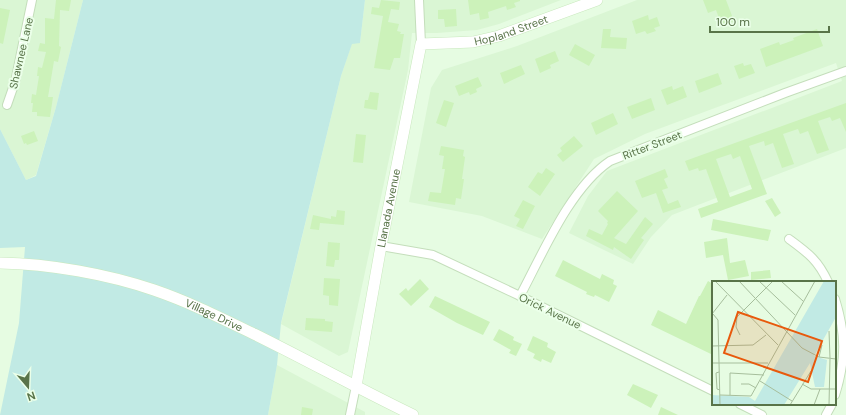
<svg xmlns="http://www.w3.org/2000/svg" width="846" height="415" viewBox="0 0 846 415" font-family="'DM Sans',sans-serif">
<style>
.residential{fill:#daf6d4}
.green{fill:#c1eae4}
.building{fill:#ccf2ba;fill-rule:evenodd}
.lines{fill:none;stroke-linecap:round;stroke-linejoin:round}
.street-casing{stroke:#c4debb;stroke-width:10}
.secondary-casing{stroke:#c9e8be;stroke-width:12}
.street{stroke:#fff;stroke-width:8}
.secondary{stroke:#fff;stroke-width:11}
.labels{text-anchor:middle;stroke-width:4;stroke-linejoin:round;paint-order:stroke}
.street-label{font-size:11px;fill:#597449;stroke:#ebffe9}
.inset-road{fill:none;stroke:#a6be9c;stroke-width:1}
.view{fill:#e8590c;fill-opacity:0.15;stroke:#e8590c;stroke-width:2}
.inset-edge{fill:none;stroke:#597449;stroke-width:2}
</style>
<rect width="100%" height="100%" fill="#e6fce2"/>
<g class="residential">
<path d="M0,0h83l-27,107 -20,68 -10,5 -26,-51z"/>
<path d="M365,0h196l-62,24 -22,6 -40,3h-25l-4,37 -60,282 -9,4 -58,-32 60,-248 11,-33h8z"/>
<path d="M637,0h209v148l-174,67 -21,22 -18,27 -64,-31 19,-37 19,-25 235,-90 -6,-18 -191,71 -51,25 -52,80 -60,-23 -73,-14 22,-114 11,-18 75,-24z"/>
<path d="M277,365l88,47v3h-97z"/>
</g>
<path class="green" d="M83,0h282l-5,43 -8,1 -11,32 -60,247 -4,42 -9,50h-268l19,-92 6,-76 -25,1v-119l26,51 10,-4 20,-69z"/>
<g class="building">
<path d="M56,0h15l-2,11 -9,-1 -1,36 2,1 -3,15 -4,-1 -6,36h5l-3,20 -13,-1v-4h-5l1,-9h-2l1,-9 4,1 3,-19h-2l1,-9 4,1 4,-16 -8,-1 2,-8 5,1v-26l9,1z"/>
<path d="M381,0l19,2 -1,8 -8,-1 -3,13 11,2 -2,7 4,1 -1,2h4l-4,24h-6l-4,12 -16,-2 9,-52 -12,-2 1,-7 7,1z"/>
<path d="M468,0h52v1l-6,2 2,4 -9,3 -1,-4 -18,6 1,6 -9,2 -1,-7 -9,2z"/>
<path d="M703,0h23l8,21 -12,5 -6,-16 -8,3z"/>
<path d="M0,8l10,2 -7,34 -3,-1z"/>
<path d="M456,9l1,17 -12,1 -1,-8h-6v-9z"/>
<path d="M648,15l1,5 8,-3 3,9 -6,2 2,3 -9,3 -2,-3 -9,3 -4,-13z"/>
<path d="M603,29h8l-1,8 17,1 -1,11 -25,-1z"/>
<path d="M817,29l6,17 -57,21 -6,-18 19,-7 1,3 14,-5 -1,-2z"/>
<path d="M575,44l20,11 -6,11 -20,-11z"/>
<path d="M555,51l4,10 -9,4 1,3 -11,5 -5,-14z"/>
<path d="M743,63l1,3 7,-2 4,9 -16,6 -5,-13z"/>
<path d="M521,65l4,9 -21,10 -4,-11z"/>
<path d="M718,73l4,11 -23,9 -4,-12z"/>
<path d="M478,77l4,9 -6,3 1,3 -7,3 -1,-3 -10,4 -4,-10z"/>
<path d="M672,86l1,4 10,-4 4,11 -20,8 -6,-15z"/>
<path d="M370,92l9,1 -2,17 -13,-2 1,-8h3z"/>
<path d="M651,98l4,12 -23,9 -5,-12z"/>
<path d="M444,100l10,3 -8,24 -10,-4z"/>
<path d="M846,103v29l-6,-14 -8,3 -2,-4 -12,4 11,29 -12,4 -9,-23 -8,3 -2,-5 -15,5 11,30 -12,4 -9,-25 -8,3 -1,-5 -15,5 18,48 -66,24 -3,-9 20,-7 -12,-33 -7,2 -1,-3 -9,3 -4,-10zM731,154l2,5 7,-3 12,33 -22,8 -14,-38z"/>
<path d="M613,113l5,11 -22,11 -5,-12z"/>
<path d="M34,131l4,10 -11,4 -1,-2 -2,1 -3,-8z"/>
<path d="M356,134l10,1 -3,28 -10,-1z"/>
<path d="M574,136l9,10 -20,16 -6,-7 5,-4 -2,-3z"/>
<path d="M441,146l23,4 -1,6 2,1 -3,22h2l-3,20 -5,-1 -1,7 -27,-4 2,-9 11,1 4,-24h-3l2,-13 -5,-1z"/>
<path d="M546,168l9,6 -15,22 -12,-9 10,-15 4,2z"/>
<path d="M665,169l3,8 -4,2 4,9 -6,2 6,14 10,-4 3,7 -18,6 -7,-20 -14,5 -7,-17z"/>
<path d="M617,191l21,20 -24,27 12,6 19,-27 8,7 -12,14 3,2 -13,19 -17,-12 -1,3 -27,-14 3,-7 13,6 6,-11 -1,-1 1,-2 -10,-10z"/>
<path d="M772,198l9,15 -6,4 -10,-16z"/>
<path d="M523,200l12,6 -12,23 -7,-3 4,-7 -6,-3z"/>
<path d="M337,210l8,1 -1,14 -24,-2 -1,7 -9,-1 3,-14 18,4v-3l5,1z"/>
<path d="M713,219l58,11 -3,11 -57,-11z"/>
<path d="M727,238l3,25 15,-3 4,16 -21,4 -5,-25 -17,3 -2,-16z"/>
<path d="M328,242l12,1 -1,17h-4l-1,7 -8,-1z"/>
<path d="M563,260l37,19 2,-5 12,6 -1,4 4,2 -8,16 -14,-7 -1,2 -8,-3 1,-2 -32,-16z"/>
<path d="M770,270l1,8 -20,2v-8z"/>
<path d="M324,278l16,1 -2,27 -9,-1v-9l-6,-1z"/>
<path d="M420,279l9,10 -18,17 -12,-12 7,-6 2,3z"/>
<path d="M708,281l5,3v71l-62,-30 7,-15 28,14 13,-28h1z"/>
<path d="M435,296l55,26 -7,13 -26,-12 -28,-16z"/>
<path d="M306,318l19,1v2l8,1 -1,10 -27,-2z"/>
<path d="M499,329l15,8 -1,3 9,4 -6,12 -7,-3 2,-3 -18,-10z"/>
<path d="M533,336l15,7 -1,4 9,5 -5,11 -9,-4 -1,3 -8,-4 2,-4 -8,-4z"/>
<path d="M633,384l25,11 -7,13 -24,-13z"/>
<path d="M302,407l11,2 -1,6h-11z"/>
<path d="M661,407l17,8h-20z"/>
</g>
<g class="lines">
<defs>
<g id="street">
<path d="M419,0l2,44"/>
<path d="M7,105l8,-23 17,-82"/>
<path d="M789,239c19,14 29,21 39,43"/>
<path d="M381,246l52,9 87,41 193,95"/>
<path d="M520,296c23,-43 50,-108 90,-135l175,-68 61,-22"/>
<path d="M835,299c11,35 11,61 0,96"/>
<path d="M740,404l22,11"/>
<path d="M350,415l6,-29"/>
<path d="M826,415l6,-11"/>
</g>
<g id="secondary">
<path id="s1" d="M0,263c50,1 107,11 154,27 35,12 67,28 100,44 53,26 105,55 159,81"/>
<path id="s2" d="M356,386l25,-140 40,-202 52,-2 26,-6 98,-36"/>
</g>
</defs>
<use href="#street" class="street-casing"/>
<use href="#secondary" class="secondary-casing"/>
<use href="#street" class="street"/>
<use href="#secondary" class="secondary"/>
</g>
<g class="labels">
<g class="street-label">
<text dy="4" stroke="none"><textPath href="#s2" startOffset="440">Hopland Street</textPath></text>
<text transform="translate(21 53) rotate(-77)" y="4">Shawnee Lane</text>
<text transform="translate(652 145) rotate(-21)" y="4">Ritter Street</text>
<text dy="4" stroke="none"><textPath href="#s2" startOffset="181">Llanada Avenue</textPath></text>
<text transform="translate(550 311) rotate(26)" y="4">Orick Avenue</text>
<text dy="4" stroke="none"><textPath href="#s1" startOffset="222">Village Drive</textPath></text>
</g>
</g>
<g transform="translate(712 281)">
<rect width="124" height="124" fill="#e6fce2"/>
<path d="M112,0h12v36l-22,39 13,4 -3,27h-9l-5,-24 -26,42h-72v-10l37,2 6,4z" fill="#c1eae4"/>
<path class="inset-road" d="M3,0l63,64M27,0l63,67 17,9 17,2M47,0l36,34M69,0l22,20M0,33l15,-19M1,33l5,6 2,85M117,50l1,27M28,54l-4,-8 1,-10 36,-36M0,65l41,-1 13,-10M107,76l3,-12M0,82h56M7,91l-3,1 1,16 3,1M48,100l32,20M29,103h8l7,4M90,103l9,5h25M8,114l31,1 64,-115M18,114v-22l34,2M78,124l21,-34M102,124l6,-16M117,124l1,-46"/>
<path class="view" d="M26,31l84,29 -14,41 -84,-29z"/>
<rect width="124" height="124" class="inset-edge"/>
</g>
<g transform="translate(28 387) rotate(161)" stroke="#ebffe9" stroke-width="3" paint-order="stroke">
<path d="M0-3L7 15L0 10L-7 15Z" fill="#597449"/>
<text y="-6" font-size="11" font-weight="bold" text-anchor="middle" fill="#597449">N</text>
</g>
<path d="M710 26v6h119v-6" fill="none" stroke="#597449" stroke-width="2"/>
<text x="716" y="26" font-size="12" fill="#597449" stroke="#ebffe9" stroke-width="3" paint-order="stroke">100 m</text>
</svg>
